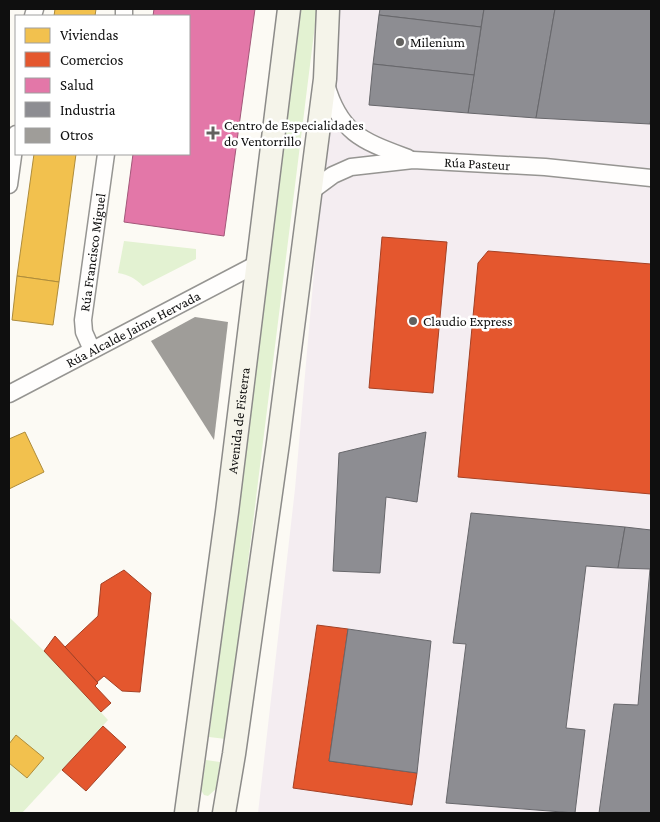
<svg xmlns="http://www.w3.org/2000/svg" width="660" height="822" viewBox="0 0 660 822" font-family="'Crimson Pro',serif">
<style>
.industrial{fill:#f4edf1}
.green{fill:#e3f2d2}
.homes{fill:#f2c14e;stroke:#ae8c3b}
.shops{fill:#e4572e;stroke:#a44125}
.health{fill:#e377a8;stroke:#a3587a}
.industry{fill:#8d8d92;stroke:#67676b}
.building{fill:#9f9d99}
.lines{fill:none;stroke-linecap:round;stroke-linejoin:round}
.minor-casing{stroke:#969592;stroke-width:19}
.secondary-casing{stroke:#8c8b89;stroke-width:25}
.minor{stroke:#fffefd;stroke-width:16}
.secondary{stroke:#f5f4ea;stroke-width:22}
.poi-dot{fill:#62615f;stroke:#fff;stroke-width:2}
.labels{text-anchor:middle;stroke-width:5;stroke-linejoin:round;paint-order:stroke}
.poi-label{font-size:14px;fill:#0f0f0f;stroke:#fff;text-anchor:start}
.street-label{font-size:14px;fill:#0f0f0f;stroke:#fff}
</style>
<rect width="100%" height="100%" fill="#fcfaf4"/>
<path class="industrial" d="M337,9h314v804h-393l37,-324z"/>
<g class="green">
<path d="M301,9h16l-91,730 -17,-2z"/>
<path d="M124,241l72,8v10l-53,27c-8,-8 -14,-11 -25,-13z"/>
<path d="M9,617l35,34 64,69 -86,93h-13z"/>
<path d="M206,760l14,2 -4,27 -8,7 -4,-1 -3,-5z"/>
</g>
<g class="homes">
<path d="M55,9h41l-1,7h-41z"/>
<path d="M34,154h42l-17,128 -42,-6z"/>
<path d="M17,276l42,6 -6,43 -41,-5z"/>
<path d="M25,432l19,40 -35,17v-50z"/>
<path d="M16,735l28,23 -17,20 -18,-15v-19z"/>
</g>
<g class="shops">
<path d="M382,237l65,5 -14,151 -64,-5z"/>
<path d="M488,251l163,13v230l-193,-17 20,-214z"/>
<path d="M124,570l27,23 -11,99 -18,-1 -18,-15 -7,6 -32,-35 33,-31 3,-32z"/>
<path d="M317,625l31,4 -19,132 88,12 -5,32 -119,-17z"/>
<path d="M55,636l43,47 -3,3 16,17 -10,9 -57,-61z"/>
<path d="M103,726l23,21 -40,44 -24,-21z"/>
</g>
<path class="health" d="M154,9h101l-31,227 -100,-14 9,-68h56v-138h-36z"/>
<g class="industry">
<path d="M380,9h104l-3,18 -102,-12z"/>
<path d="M484,9h71l-19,109 -68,-5z"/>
<path d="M555,9h96v108l-1,7 -114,-6z"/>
<path d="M379,15l102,12 -7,48 -101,-11z"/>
<path d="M373,64l101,11 -6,38 -99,-8z"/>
<path d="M426,432l-9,70 -31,-5 -6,76 -47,-2 6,-118z"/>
<path d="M471,513l154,14 -7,41 -32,-2 -20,162 19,2 -10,83 -129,-10 20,-159 -13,-1z"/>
<path d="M625,527l26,3v283h-52l15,-109 24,1 11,-125 1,-11 -32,-1z"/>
<path d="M348,629l83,12 -14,132 -88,-12z"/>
</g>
<path class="building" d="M195,317l33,5 -14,118 -63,-99z"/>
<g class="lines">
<defs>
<g id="minor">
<path d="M33,16l2,-7"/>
<path d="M124,16v-7"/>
<path d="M326,84c14,50 37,57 82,74"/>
<path d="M9,185l7,-51"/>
<path id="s1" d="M310,192l23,-17 18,-8 62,-7 132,7 106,11"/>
<path id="s2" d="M92,350l-8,-18 -1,-12 23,-166"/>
<path id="s3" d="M9,394l248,-130"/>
</g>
<g id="secondary">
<path id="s4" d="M186,813l41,-301 62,-503"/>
<path d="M224,813l10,-59 44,-311 47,-364 3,-70"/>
</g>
</defs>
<use href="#minor" class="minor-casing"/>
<use href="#secondary" class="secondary-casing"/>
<use href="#minor" class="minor"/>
<use href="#secondary" class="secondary"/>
</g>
<g class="poi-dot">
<circle cx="400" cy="42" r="5"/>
<path d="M210.5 125.5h5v5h5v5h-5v5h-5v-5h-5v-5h5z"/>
<circle cx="413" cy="321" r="5"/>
</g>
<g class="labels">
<g class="poi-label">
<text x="410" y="47">Milenium</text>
<text x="224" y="130">Centro de Especialidades<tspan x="224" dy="16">do Ventorrillo</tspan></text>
<text x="423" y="326">Claudio Express</text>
</g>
<g class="street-label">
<text dy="5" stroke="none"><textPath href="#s1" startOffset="175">Rúa Pasteur</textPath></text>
<text dy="5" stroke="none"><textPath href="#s2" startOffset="100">Rúa Francisco Miguel</textPath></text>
<text dy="5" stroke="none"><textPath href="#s3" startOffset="140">Rúa Alcalde Jaime Hervada</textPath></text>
<text dy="5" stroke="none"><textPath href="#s4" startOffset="396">Avenida de Fisterra</textPath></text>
</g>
</g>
<rect width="660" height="822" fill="none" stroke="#0f0f0f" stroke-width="20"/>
<rect x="15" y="15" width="175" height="140" fill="#ffffff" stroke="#9f9f9f"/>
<rect x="25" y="28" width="25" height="15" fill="#f2c14e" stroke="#9f9f9f"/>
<text x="60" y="40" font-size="15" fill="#0f0f0f">Viviendas</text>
<rect x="25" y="52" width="25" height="15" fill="#e4572e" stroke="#9f9f9f"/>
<text x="60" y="65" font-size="15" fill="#0f0f0f">Comercios</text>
<rect x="25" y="78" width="25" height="15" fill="#e377a8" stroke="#9f9f9f"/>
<text x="60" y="90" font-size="15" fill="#0f0f0f">Salud</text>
<rect x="25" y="102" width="25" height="15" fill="#8d8d92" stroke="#9f9f9f"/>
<text x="60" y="115" font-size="15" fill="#0f0f0f">Industria</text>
<rect x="25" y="128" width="25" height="15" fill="#9f9d99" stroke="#9f9f9f"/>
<text x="60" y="140" font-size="15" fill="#0f0f0f">Otros</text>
</svg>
